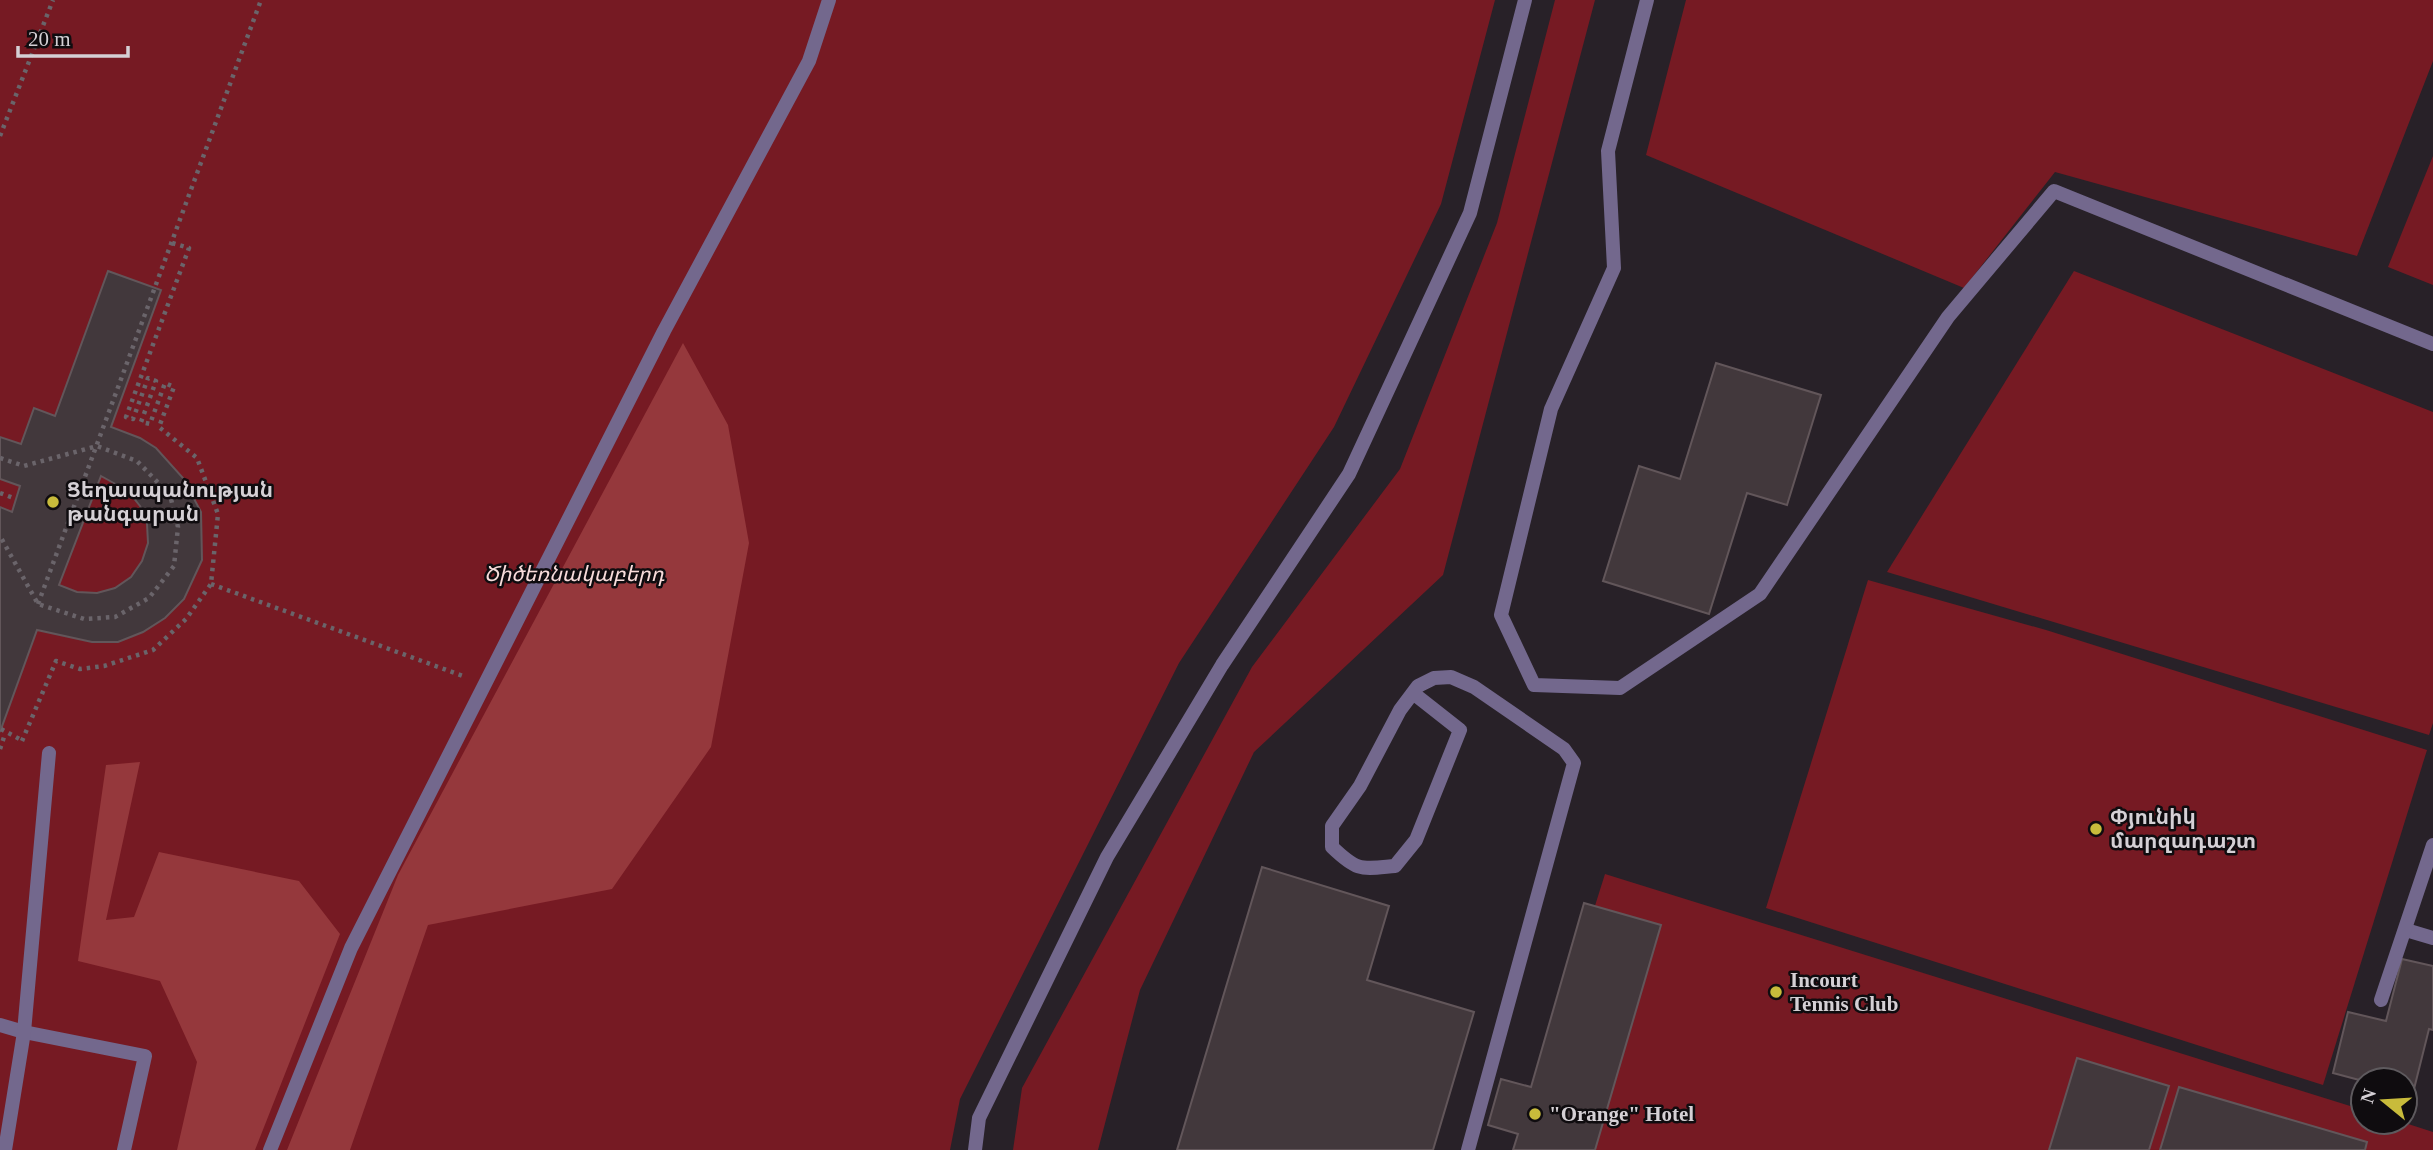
<svg xmlns="http://www.w3.org/2000/svg" width="2433" height="1150" viewBox="0 0 2433 1150" font-family="'Times New Roman','Noto Sans Armenian',serif">
<style>
.green{fill:#761a23}
.forest{fill:#95383c}
.building{fill:#42383c;stroke:#62565a;stroke-width:2;fill-rule:evenodd}
.lines{fill:none;stroke-linecap:round;stroke-linejoin:round}
.path{stroke:#6a646a;stroke-width:4.5;stroke-dasharray:3.5 5;stroke-linecap:butt}
.service{stroke:#73688d;stroke-width:14}
.pedestrian{stroke:#73688d;stroke-width:14}
.poi-dot{fill:#c8bb3b;stroke:#0f0c0f;stroke-width:2.5}
.labels{text-anchor:middle;stroke-width:5;stroke-linejoin:round;paint-order:stroke}
.poi-label{font-size:21px;font-weight:bold;fill:#d5d0d5;stroke:#0f0c0f;text-anchor:start}
.park-label{font-size:21px;font-style:italic;fill:#f8dcdb;stroke:#0f0c0f}
</style>
<rect width="100%" height="100%" fill="#282128"/>
<g class="green">
<path d="M0,0h1495l-54,204 -107,223 -155,236 -219,436 -10,51h-950z"/>
<path d="M1555,0h40l-152,575 -189,177 -114,238 -42,160h-85l9,-62 230,-421 148,-198 97,-246z"/>
<path d="M1686,0h747v61l-76,195 -302,-84 -91,116 -318,-133z"/>
<path d="M2433,156v129l-45,-18z"/>
<path d="M2074,271l359,141v311l-4,12 -542,-163z"/>
<path d="M1868,580l178,50 381,120 -104,335 -557,-177z"/>
<path d="M1605,874l758,236v12h39l31,10v18h-915z"/>
</g>
<g class="forest">
<path d="M683,343l45,82 21,118 -38,204 -99,142 -184,36 -78,225h-63l111,-275z"/>
<path d="M140,762l-34,158 28,-3 25,-65 140,29 41,53 -85,216h-78l20,-88 -37,-81 -82,-20 28,-196z"/>
</g>
<g class="building">
<path d="M108,271l53,19 -50,137 29,11 16,10 27,30 18,34 1,48 -18,39 -19,19 -22,14 -25,10h-26l-55,-12 -37,102v-225l12,5 8,-26 -20,-7v-42l21,7 13,-36 21,8zM101,476l27,15 12,15 7,18 1,19 -6,18 -11,16 -16,11 -18,5 -20,-1 -18,-7z"/>
<path d="M1716,363l105,32 -34,110 -40,-12 -38,121 -106,-33 36,-115 41,13z"/>
<path d="M1262,867l127,39 -22,74 107,32 -41,138h-256z"/>
<path d="M1584,903l77,22 -66,225h-82l5,-16 -30,-9 13,-46 30,8z"/>
<path d="M2402,959l31,7v64l-4,-1 -16,64 -8,-2v-11l-42,1 -30,-8 15,-61 38,9z"/>
<path d="M2077,1058l92,28 -20,64h-100z"/>
<path d="M2179,1087l188,55 -2,8h-205z"/>
</g>
<g class="lines">
<g class="path">
<path d="M0,136l53,-136"/>
<path d="M0,458l24,8 73,-20 40,15 33,34 8,32 -4,39 -25,32 -34,19 -31,2 -46,-15 -38,-68"/>
<path d="M0,493l16,6"/>
<path d="M211,584l252,92"/>
<path d="M38,604l223,-604"/>
<path d="M1,729l22,12"/>
<path d="M22,741l34,-80 24,8 24,-3 49,-16 33,-31 25,-35 7,-70 -21,-56 -38,-31 15,-40 -9,-4 -15,41 -9,-2 15,-41 -8,-3 -15,41 -7,-2 63,-169 -17,-5"/>
<path d="M0,749l5,-15"/>
</g>
<g class="service">
<path d="M1647,0l-39,151 6,117 -63,141 -50,206 33,70 86,3 140,-94 188,-277 106,-126 379,153"/>
<path d="M1413,693l47,37 -44,110 -21,26c-34,3 -37,6 -63,-19v-21l28,-40 40,-76 18,-24 16,-8 17,-1 23,10 90,62 10,14 -106,387"/>
<path d="M2406,930l27,8"/>
<path d="M2381,1000l52,-155"/>
<path d="M0,1025l24,7 121,24 -21,94"/>
<path d="M5,1150l19,-118 25,-279"/>
<path d="M975,1150l4,-32 128,-261 115,-192 127,-191 121,-261 55,-213"/>
</g>
<path class="pedestrian" d="M270,1150l81,-202 313,-617 145,-270 20,-61"/>
</g>
<g class="poi-dot">
<circle cx="53" cy="502" r="7"/>
<circle cx="2096" cy="829" r="7"/>
<circle cx="1776" cy="992" r="7"/>
<circle cx="1535" cy="1114" r="7"/>
</g>
<g class="labels">
<g class="poi-label">
<text x="67" y="497">Ցեղասպանության<tspan x="67" dy="24">թանգարան</tspan></text>
<text x="2110" y="824">Փյունիկ<tspan x="2110" dy="24">մարզադաշտ</tspan></text>
<text x="1790" y="987">Incourt<tspan x="1790" dy="24">Tennis Club</tspan></text>
<text x="1549" y="1121">"Orange" Hotel</text>
</g>
<g class="park-label">
<text x="574" y="581">Ծիծեռնակաբերդ</text>
</g>
</g>
<g transform="translate(2384 1101) rotate(288)"><circle r="33" fill="#0f0c0f" stroke="#5e5a5e" stroke-width="2"/>
<path d="M0-5L12 26L0 18L-12 26Z" fill="#c8bb3b"/>
<text y="-10" font-size="19" font-weight="bold" text-anchor="middle" fill="#d5d0d5">N</text>
</g>
<path d="M18 46v10h110v-10" fill="none" stroke="#d5d0d5" stroke-width="3.5"/>
<text x="28" y="46" font-size="21" fill="#d5d0d5" stroke="#0f0c0f" stroke-width="5" paint-order="stroke">20 m</text>
</svg>
